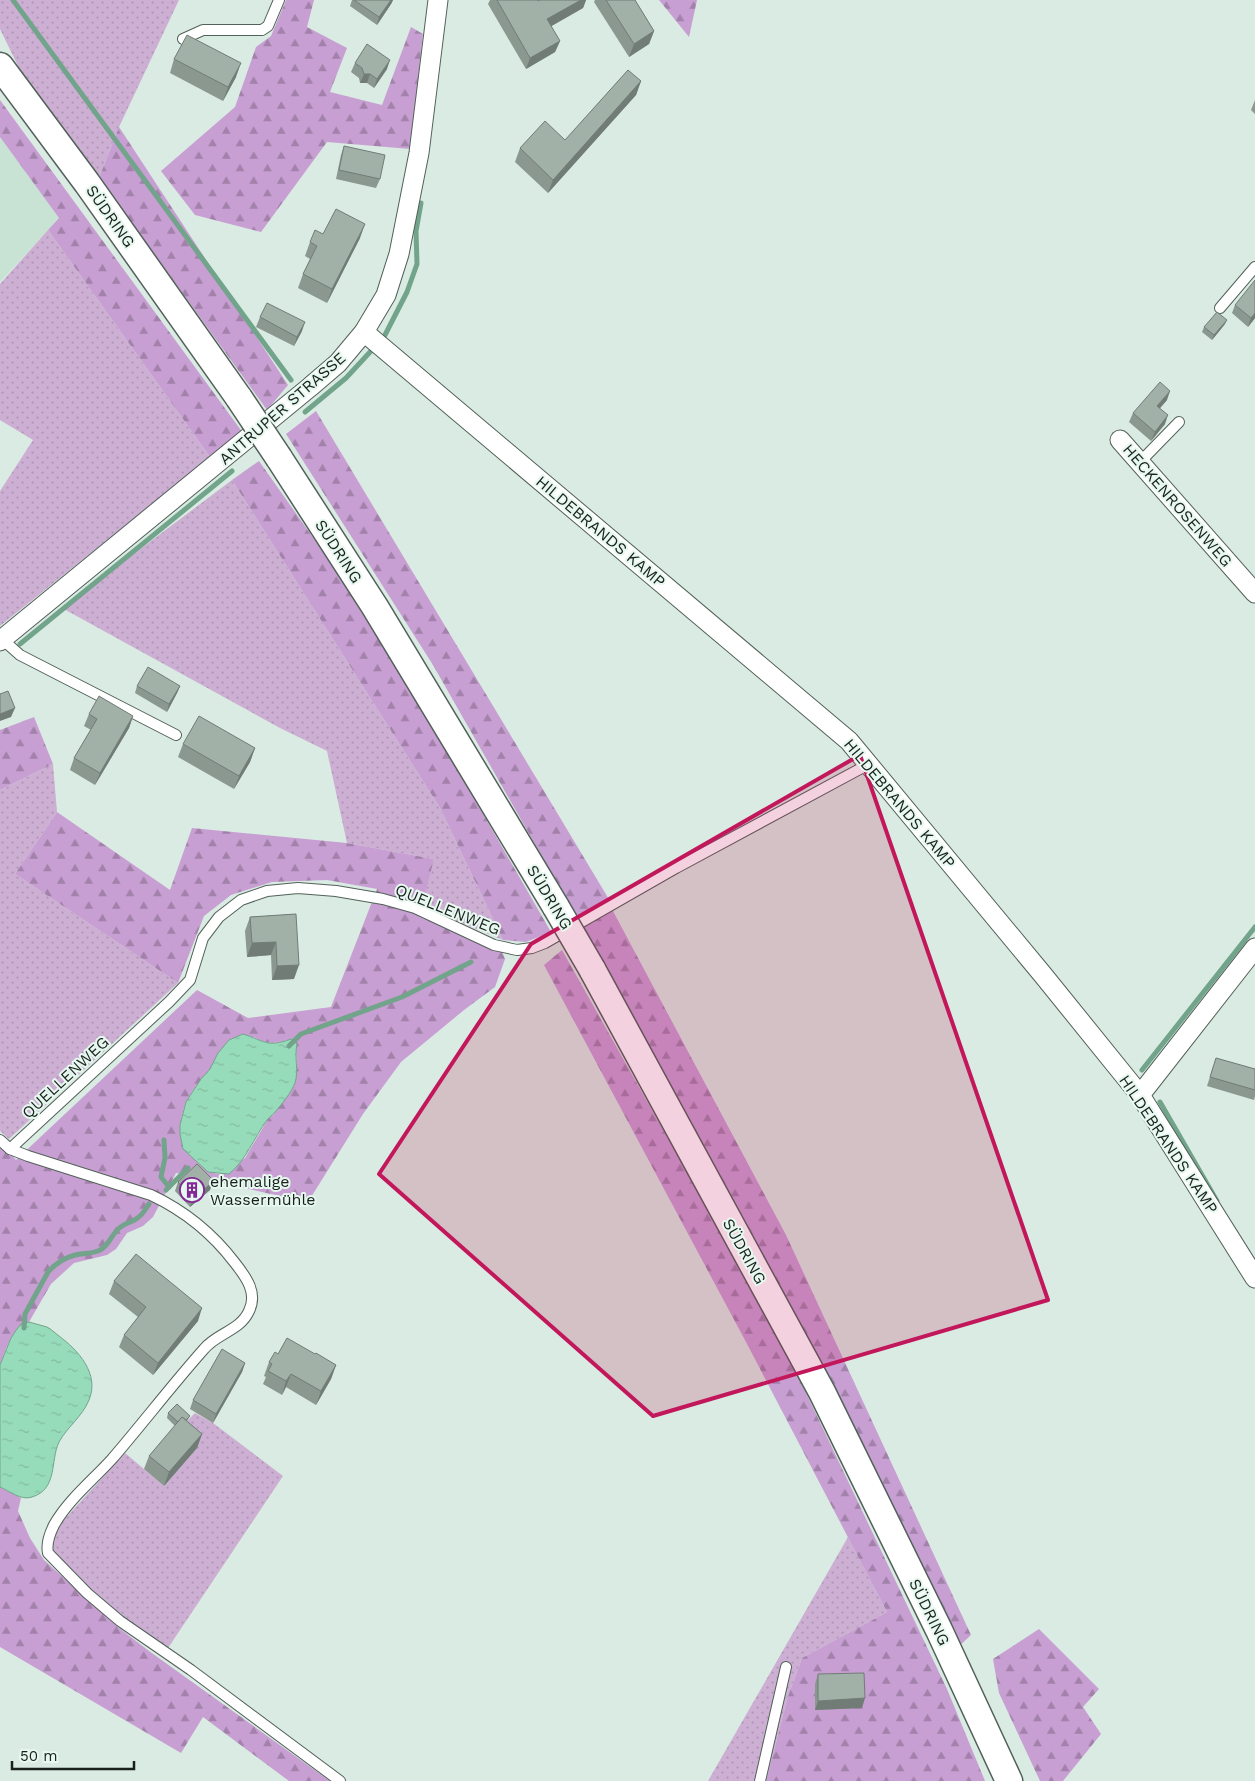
<svg xmlns="http://www.w3.org/2000/svg" width="1255" height="1781" viewBox="0 0 1255 1781" font-family="'Work Sans',sans-serif">
<style>
.built{fill:#c8e2d4}
.grass{fill:url(#grass-dots)}
.forest{fill:url(#forest-firs);fill-rule:evenodd}
.water{fill:url(#water-ripples);stroke:#72a48b}
.lines{fill:none;stroke-linecap:round;stroke-linejoin:round}
.stream{stroke:#72a48b;stroke-width:5}
.service-casing{stroke:#526159;stroke-width:12}
.minor-casing{stroke:#526159;stroke-width:21}
.secondary-casing{stroke:#526159;stroke-width:29}
.service{stroke:#fff;stroke-width:10}
.minor{stroke:#fff;stroke-width:19}
.secondary{stroke:#fff;stroke-width:26}
.secondary-bridge-casing{stroke:#526159;stroke-width:29;stroke-linecap:butt}
.secondary-bridge{stroke:#fff;stroke-width:26}
.wall{fill:#8a9890}
.shaded-wall{fill:#717c76}
.building{fill:#a1b1a8;stroke:#717c76}
.marked{fill:#c2185b;fill-opacity:0.2;stroke:#c2185b;stroke-width:4;stroke-linejoin:round}
.labels{text-anchor:middle;stroke-width:4;stroke-linejoin:round;paint-order:stroke}
.street-label{font-size:16px;fill:#1a211d;stroke:#e6f8ef}
.poi-label{font-size:16px;fill:#1a211d;stroke:#e6f8ef;text-anchor:start}
</style>
<defs>
<pattern id="grass-dots" width="8" height="8" patternUnits="userSpaceOnUse" patternTransform="scale(1.25)"><rect width="8" height="8" fill="#cdafd3"/><path d="M2 2h.1M6 6h.1" fill="none" stroke="#af96b5" stroke-width="1.8" stroke-linecap="round"/></pattern>
<pattern id="forest-firs" width="22" height="20" patternUnits="userSpaceOnUse" patternTransform="scale(1.25)"><rect width="22" height="20" fill="#c89fd2"/><path d="M5 1l3.5 6h-7zM16 11l3.5 6h-7z" fill="#a281aa"/></pattern>
<pattern id="water-ripples" width="26" height="14" patternUnits="userSpaceOnUse" patternTransform="scale(1.25)"><rect width="26" height="14" fill="#97dcba"/><path d="M2 4q2-2 4 0t4 0M15 11q2-2 4 0t4 0" fill="none" stroke="#82bc9f"/></pattern>
</defs>
<rect width="100%" height="100%" fill="#d9ebe2"/>
<path class="built" d="M0,137l59,81 -59,64z"/>
<g class="grass">
<path d="M0,0h179l-60,127 -20,51 -79,-108 -20,-41z"/>
<path d="M48,230l162,227 -210,169v-135l33,-51 -33,-20v-136z"/>
<path d="M232,480l208,328 63,132 -81,-33 12,-48 -87,-16 -20,-92 -47,-23 -218,-120z"/>
<path d="M53,764l4,48 -42,62 163,109 -169,156 -9,-8v-341z"/>
<path d="M195,1413l18,10 70,53 -117,175 -52,-39 -70,-65 17,-24 64,-70 39,33 33,-38 -20,-17z"/>
<path d="M848,1537l39,75 -85,46 -14,38 -22,85h-58z"/>
</g>
<g class="forest">
<path d="M286,0h28l-7,27 40,21 -17,44 52,13 29,-78 12,7 -13,115 -83,-7 -66,90 -66,-17 -34,-44 74,-64 21,-60 15,-11z"/>
<path d="M659,0h38l-8,37z"/>
<path d="M0,100l243,333 -33,24 -162,-227 11,-12 -59,-81z"/>
<path d="M119,127l169,258 -21,25 -168,-232z"/>
<path d="M316,411l291,485 7,17 172,322 185,400 -16,15 -378,-732 -144,-253 -147,-231z"/>
<path d="M259,461l115,163 177,308 -25,10 -23,-2 -63,-132 -208,-328z"/>
<path d="M34,717l19,47 -53,26v-60z"/>
<path d="M57,812l113,78 22,-62 155,15 87,16 -14,58 82,35 3,7 -10,28 -31,23 -63,52 -38,52 -55,88 -132,-29 -23,44 -10,9 -16,7 -11,16 -9,6 -33,8 -23,21 -22,38c-18,6 -23,28 -29,43v-225l16,20 181,-170 51,28 83,-11 46,-118 -50,-9 -55,2 -41,13 -27,21 -26,67 -163,-109zM254,1037c14,8 22,7 37,2l5,8 1,26 -23,41 -6,5 -23,39 -26,16 -11,-2 -28,-38c0,-49 39,-71 74,-97z"/>
<path d="M562,950l216,384 169,355 38,92h-219l22,-85 14,-38 85,-46 -141,-270 -202,-377z"/>
<path d="M0,1487l21,11 -3,13 12,27 14,22 75,68 30,23 181,130h-41l-86,-64 -22,36 -181,-106z"/>
<path d="M1039,1629l60,60 -16,18 18,27 -38,47h-23l-41,-88 -6,-34z"/>
</g>
<g class="water">
<path d="M243,1034c22,7 24,14 48,5l6,5c-3,13 2,26 -2,39 -4,10 -13,21 -20,29 -2,3 -6,5 -8,8 -14,19 -20,39 -38,54l-21,-2 -25,-23 -3,-15v-9l6,-23 15,-23 9,-10 8,-16 11,-13z"/>
<path d="M29,1322c6,2 12,3 18,5 4,2 8,6 12,9 19,14 41,38 30,64 -7,17 -21,26 -30,42 -9,19 -1,47 -27,55 -11,4 -22,-6 -32,-10v-122l11,-27 6,-9 4,-5z"/>
</g>
<g class="lines">
<g class="stream">
<path d="M13,0l278,380"/>
<path d="M385,335l22,-43 10,-28 -1,-33 5,-28"/>
<path d="M305,412l41,-34 25,-27"/>
<path d="M20,644l212,-173"/>
<path d="M289,1046l12,-12 101,-37 69,-35"/>
<path d="M1142,1070l113,-143"/>
<path d="M1160,1102l57,99"/>
<path d="M164,1140l1,18 -4,19 8,10"/>
<path d="M166,1190l22,-22"/>
<path d="M24,1328l1,-14 23,-42c7,-8 16,-14 27,-17 7,-2 15,-1 23,-4 12,-5 13,-18 24,-25 4,-3 10,-4 14,-7 6,-3 9,-9 13,-15"/>
</g>
<defs>
<g id="service">
<path d="M183,39l20,-9h59l6,-4 11,-26"/>
<path d="M1220,308l35,-41"/>
<path d="M1140,462l39,-40"/>
<path d="M2,639l18,16 156,80"/>
<path d="M0,1140l10,9 159,-147 21,-22 13,-42 16,-21 22,-17 26,-9 31,-3 38,3 47,8 32,9 79,37 23,5 15,-2 13,-5 131,-75 193,-104"/>
<path d="M10,1149l18,7 123,39c34,16 62,39 84,68 11,14 23,30 14,48 -9,20 -32,22 -45,38 -32,36 -61,74 -92,110 -19,21 -44,41 -58,66 -4,8 -8,19 -6,28l39,40 33,28 71,49 149,111"/>
<path d="M760,1781l26,-114"/>
</g>
<g id="minor">
<path d="M364,332l485,409 194,234 97,120 115,183"/>
<path d="M1120,440l135,153"/>
<path d="M0,641l310,-254 28,-24 26,-31 22,-37 13,-41 20,-101 19,-153"/>
<path d="M1140,1095l115,-147"/>
</g>
<g id="secondary">
<path d="M0,66l87,117 152,215"/>
<path d="M279,458l96,149 181,300"/>
<path d="M592,969l230,423 117,238 70,151"/>
</g>
</defs>
<use href="#service" class="service-casing"/>
<use href="#minor" class="minor-casing"/>
<use href="#secondary" class="secondary-casing"/>
<use href="#service" class="service"/>
<use href="#minor" class="minor"/>
<use href="#secondary" class="secondary"/>
<defs>
<g id="secondary-bridge">
<path d="M239,398l40,60"/>
<path d="M556,907l36,62"/>
</g>
</defs>
<use href="#secondary-bridge" class="secondary-bridge-casing"/>
<use href="#secondary-bridge" class="secondary-bridge"/>
</g>
<g class="wall">
<path d="M352,0h41l-2,4 -14,21 -27,-19z"/>
<path d="M490,0h48v1l2,-1h46l-3,8 -32,18 9,15 -5,11 -29,17 -38,-65z"/>
<path d="M595,0h40l19,31 -5,13 -20,13 -35,-55z"/>
<path d="M174,59l62,18 -13,24 -53,-28z"/>
<path d="M355,63l32,6 -13,19 -7,-5h-7l-1,-5 -8,-6z"/>
<path d="M641,81l-5,14 -88,98 -33,-31 5,-14 45,-8z"/>
<path d="M1255,100v14l-4,-4z"/>
<path d="M344,146l36,33 -4,9 -40,-9 5,-24z"/>
<path d="M323,234l37,4 -33,65 -29,-15 5,-14 7,-15 -5,-3 5,-14z"/>
<path d="M1235,305l20,13 -7,9 -16,-14z"/>
<path d="M260,317l42,14 -8,15 -38,-19z"/>
<path d="M1225,324l-13,16 -10,-8 2,-5z"/>
<path d="M1167,400l-7,8 5,16 -14,17 -22,-19 4,-9z"/>
<path d="M137,686h43l-3,7 -10,19 -32,-19z"/>
<path d="M89,714l44,2 -4,12 -34,57 -25,-15 4,-12 17,-28 -7,-4z"/>
<path d="M183,744l72,4 -5,14 -16,27 -56,-32z"/>
<path d="M296,914l-2,65 -22,1 -1,-25 -24,2 -2,-26 5,-14z"/>
<path d="M1216,1058l39,11v27l-1,4 -47,-14z"/>
<path d="M178,1182l32,8 -20,17 -15,-16z"/>
<path d="M114,1281l84,40 -45,54 -34,-28 5,-12 14,-18 -29,-23z"/>
<path d="M278,1354h37l21,11 -5,14 -15,26 -30,-18 -4,8 -19,-11 3,-7 -2,-1 5,-14z"/>
<path d="M245,1363l-3,9 -29,51 -23,-14 3,-9z"/>
<path d="M168,1413l22,3 -3,5 15,13 -5,14 -33,38 -20,-17 5,-13 26,-30 -8,-8z"/>
<path d="M818,1674l44,34 -47,2v-26z"/>
</g>
<g class="shaded-wall">
<path d="M391,0h2l-2,4 -14,21 2,-8z"/>
<path d="M581,0h5l-3,8 -40,23 4,-12z"/>
<path d="M654,31l-5,13 -20,13 5,-13z"/>
<path d="M560,41l-5,11 -29,17 4,-11z"/>
<path d="M390,60l-3,9 -13,19 3,-9z"/>
<path d="M241,63l-5,14 -13,24 5,-14z"/>
<path d="M364,74h6l-3,9h-7z"/>
<path d="M641,81l-5,14 -88,98 5,-13z"/>
<path d="M365,224l-5,14 -33,65 5,-14z"/>
<path d="M1255,313v5l-7,9 3,-9z"/>
<path d="M1227,320l-2,4 -13,16 2,-5z"/>
<path d="M305,322l-3,9 -8,15 3,-9z"/>
<path d="M1170,391l-3,9 -13,15 3,-9z"/>
<path d="M1168,415l-3,9 -14,17 4,-9z"/>
<path d="M180,686l-3,7 -10,19 2,-8z"/>
<path d="M15,708l-4,9 -11,4v-7z"/>
<path d="M133,716l-4,12 -34,57 5,-12z"/>
<path d="M255,748l-5,14 -16,27 5,-13z"/>
<path d="M276,942l-5,13 -24,2 5,-14z"/>
<path d="M299,965l-5,14 -22,1 5,-14z"/>
<path d="M214,1181l-4,9 -20,17 3,-9z"/>
<path d="M202,1308l-4,13 -45,54 5,-12z"/>
<path d="M245,1363l-3,9 -29,51 3,-9z"/>
<path d="M336,1365l-5,14 -15,26 5,-14z"/>
<path d="M291,1374l-5,13 -4,8 4,-14z"/>
<path d="M202,1434l-5,14 -33,38 5,-14z"/>
<path d="M865,1698l-3,10 -47,2 3,-9z"/>
</g>
<g class="building">
<path d="M354,0h37l-12,17z"/>
<path d="M497,0h41v1l2,-1h41l-34,19 13,22 -30,17z"/>
<path d="M606,0h29l19,31 -20,13z"/>
<path d="M187,35l54,28 -13,24 -54,-28z"/>
<path d="M367,44l23,16 -13,19 -7,-5h-6l-2,-6 -7,-5z"/>
<path d="M628,70l13,11 -88,99 -33,-32 25,-27 20,19z"/>
<path d="M344,146l41,9 -5,24 -41,-9z"/>
<path d="M336,209l29,15 -33,65 -29,-15 14,-28 -7,-4 5,-12 8,4z"/>
<path d="M1255,280v33l-4,5 -16,-13z"/>
<path d="M267,303l38,19 -8,15 -37,-20z"/>
<path d="M1217,312l10,8 -13,15 -10,-8z"/>
<path d="M1160,382l10,9 -13,15 11,9 -13,17 -22,-19z"/>
<path d="M148,667l32,19 -11,18 -32,-18z"/>
<path d="M8,691l7,17 -15,6v-20z"/>
<path d="M99,696l34,20 -33,57 -26,-15 23,-39 -8,-5z"/>
<path d="M199,716l56,32 -16,28 -56,-32z"/>
<path d="M296,914l3,51 -22,1 -1,-24 -24,1 -2,-26z"/>
<path d="M1216,1058l39,11v21l-45,-13z"/>
<path d="M197,1164l17,17 -21,17 -15,-16z"/>
<path d="M136,1254l66,54 -44,55 -34,-28 22,-28 -32,-26z"/>
<path d="M287,1338l28,16 1,-1 20,12 -15,26 -30,-17 -5,7 -18,-10 4,-7 -3,-2 6,-10 3,2z"/>
<path d="M222,1349l23,14 -29,51 -23,-14z"/>
<path d="M177,1404l13,12 -4,4 -4,-3 -4,5 -10,-9z"/>
<path d="M182,1417l20,17 -33,38 -20,-16z"/>
<path d="M864,1673l1,25 -47,3v-27z"/>
</g>
<path class="marked" d="M860,755l188,545 -395,116 -274,-242 152,-230z"/>
<defs>
<symbol id="building-ring" viewBox="-11 -11 22 22"><circle r="9.5" fill="#e6f8ef" stroke="#822995" stroke-width="1.5"/><path d="M-4-6H4V6H1V3H-1V6H-4ZM-2.5-4.3h1.7v1.8h-1.7ZM.8-4.3h1.7v1.8H.8ZM-2.5-1h1.7V.8h-1.7ZM.8-1h1.7V.8H.8Z" fill="#822995"/></symbol>
</defs>
<g fill-rule="evenodd">
<use href="#building-ring" x="178" y="1176" width="28" height="28"/>
</g>
<g class="labels">
<g class="street-label">
<text transform="translate(111 216) rotate(55)" y="6">SÜDRING</text>
<text transform="translate(282 408) rotate(-41)" y="6">ANTRUPER STRASSE</text>
<text transform="translate(1178 505) rotate(49)" y="6">HECKENROSENWEG</text>
<text transform="translate(601 531) rotate(40)" y="6">HILDEBRANDS KAMP</text>
<text transform="translate(339 551) rotate(57)" y="6">SÜDRING</text>
<text transform="translate(900 803) rotate(50)" y="6">HILDEBRANDS KAMP</text>
<text transform="translate(550 897) rotate(59)" y="6">SÜDRING</text>
<text transform="translate(448 909) rotate(22)" y="6">QUELLENWEG</text>
<text transform="translate(65 1077) rotate(-43)" y="6">QUELLENWEG</text>
<text transform="translate(1169 1144) rotate(56)" y="6">HILDEBRANDS KAMP</text>
<text transform="translate(745 1251) rotate(61)" y="6">SÜDRING</text>
<text transform="translate(930 1612) rotate(64)" y="6">SÜDRING</text>
</g>
<g class="poi-label">
<text x="210" y="1187">ehemalige<tspan x="210" dy="18">Wassermühle</tspan></text>
</g>
</g>
<path d="M12 1761v8h122v-8" fill="none" stroke="#1a211d" stroke-width="2.5"/>
<text x="20" y="1761" font-size="15" fill="#1a211d" stroke="#e6f8ef" stroke-width="4" paint-order="stroke">50 m</text>
</svg>
